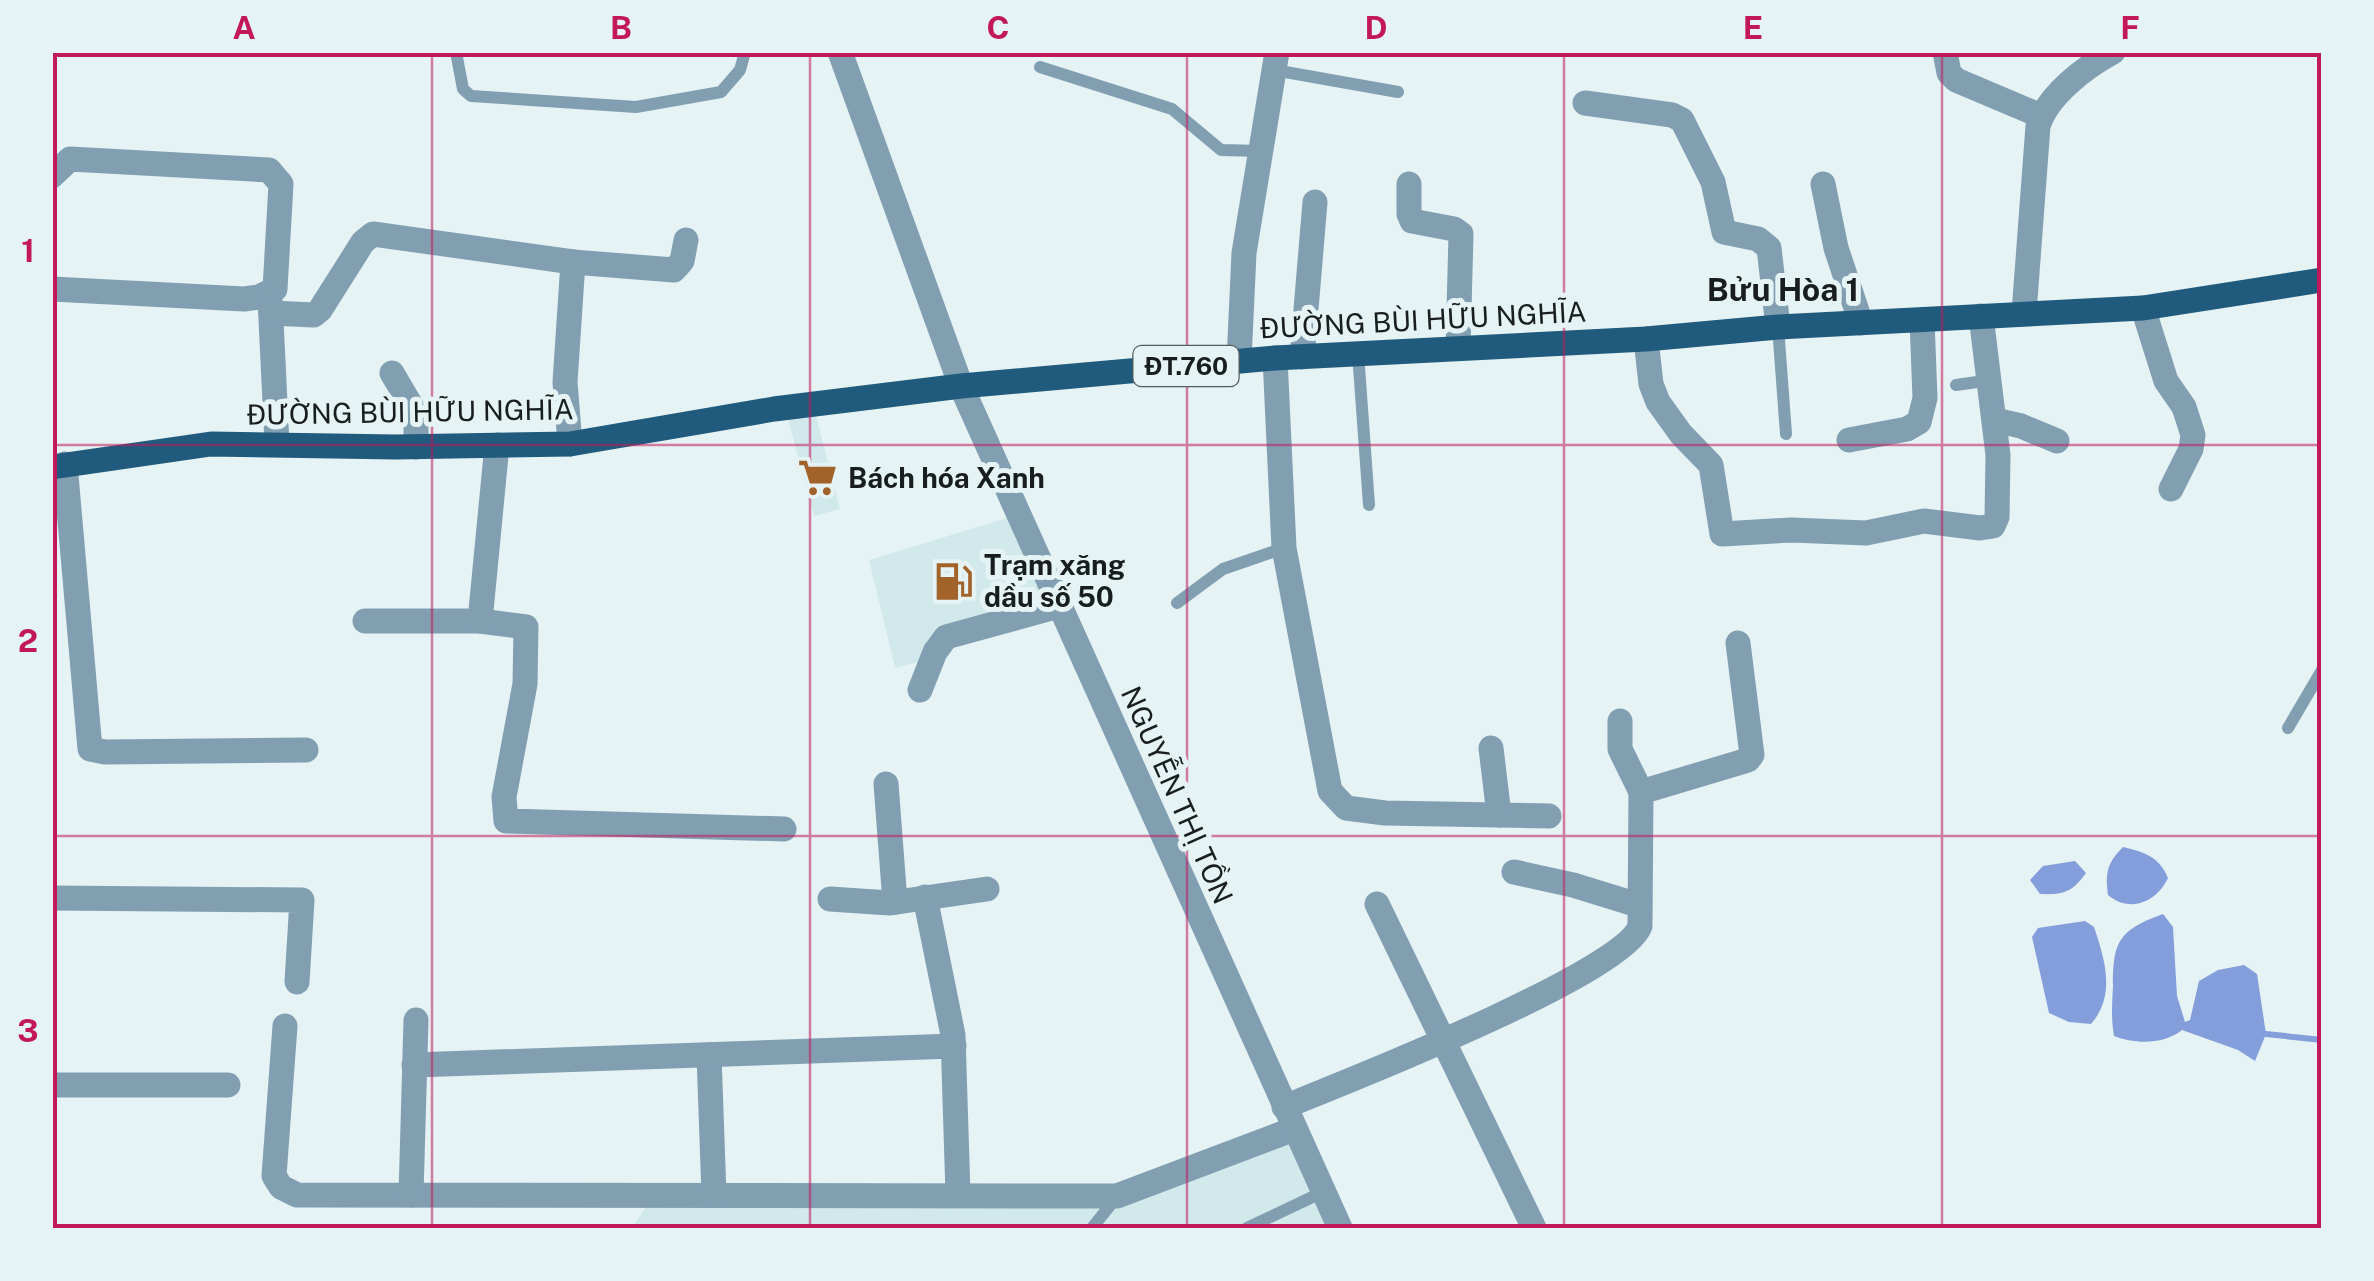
<svg xmlns="http://www.w3.org/2000/svg" width="2374" height="1281" viewBox="0 0 2374 1281" font-family="'Public Sans',sans-serif">
<style>
.built{fill:#d2e9ec}
.water{fill:#849ddb}
.lines{fill:none;stroke-linecap:round;stroke-linejoin:round}
.stream{stroke:#849ddb;stroke-width:6}
.service{stroke:#829fb2;stroke-width:12}
.minor{stroke:#829fb2;stroke-width:25}
.tertiary{stroke:#829fb2;stroke-width:25}
.primary{stroke:#205b7d;stroke-width:25}
.grid{fill:none;stroke:#c2185b;stroke-width:2.5;stroke-opacity:0.55}
.labels{text-anchor:middle;stroke-width:10;stroke-linejoin:round;paint-order:stroke}
.shield{fill:#e5f3f5;stroke:#565d5e;stroke-width:2.5}
.shield-label{font-size:25px;font-weight:bold;fill:#181d1e}
.street-label{font-size:28px;fill:#181d1e;stroke:#e5f3f5}
.poi-label{font-size:28px;font-weight:bold;fill:#181d1e;stroke:#e5f3f5;text-anchor:start}
.quarter-label{font-size:32px;font-weight:bold;fill:#181d1e;stroke:#e5f3f5}
.neatline{fill:none;stroke:#c2185b;stroke-width:4}
.grid-label{font-size:32px;text-anchor:middle;font-weight:bold;fill:#c2185b}
</style>
<rect width="100%" height="100%" fill="#e5f3f5"/>
<g class="built">
<path d="M816,416l24,93 -26,7 -26,-97z"/>
<path d="M1007,518l38,85 -118,57 -32,8 -26,-108z"/>
<path d="M1286,1139l41,89h-229l19,-25z"/>
<path d="M649,1202l458,1 -20,25h-455z"/>
</g>
<g class="water">
<path d="M2123,847c22,5 36,10 45,31 -12,25 -39,35 -60,17 -3,-22 -1,-32 15,-48z"/>
<path d="M2075,861l11,12c-14,19 -22,22 -46,21l-10,-14 13,-14z"/>
<path d="M2163,914l10,13 4,69 8,26 5,-2 9,-39 19,-11 26,-5 13,9 9,60 -11,27 -17,-11 -56,-20c-18,15 -48,14 -68,6 -3,-17 -2,-33 -1,-50 0,-45 6,-56 50,-72z"/>
<path d="M2085,921l9,6c11,33 22,68 -3,97l-22,-2 -20,-9 -17,-76 6,-9z"/>
</g>
<g class="lines">
<path class="stream" d="M2266,1034l56,6"/>
<g class="service">
<path d="M456,52l7,37 8,7 165,11 85,-15 19,-22 5,-18"/>
<path d="M1040,67l132,42 49,41 40,1"/>
<path d="M1274,70l124,22"/>
<path d="M1778,327l8,107"/>
<path d="M1358,353l11,152"/>
<path d="M1956,385l35,-5"/>
<path d="M1177,603l46,-34 61,-21"/>
<path d="M2288,728l34,-58"/>
<path d="M1092,1228l24,-30"/>
<path d="M1247,1228l76,-36"/>
</g>
<g class="minor">
<path d="M840,52l121,334"/>
<path d="M1945,52l4,21 7,7 85,36"/>
<path d="M1585,103l87,12 10,5 31,62 11,50 34,7 11,9 9,79"/>
<path d="M52,176l18,-17 199,11 12,14 -6,105 -16,8 -15,2 -192,-10"/>
<path d="M1409,184v30l3,7 42,8 7,5 -3,114"/>
<path d="M1823,184l13,64 25,75"/>
<path d="M573,262l101,8 8,-9 4,-21"/>
<path d="M270,299l7,145"/>
<path d="M2143,308l23,73 18,26 9,28 -2,14 -20,40"/>
<path d="M271,313l43,2 6,-5 43,-68 10,-8 200,28 -8,120 5,62"/>
<path d="M2024,313l14,-187c10,-31 47,-59 75,-74"/>
<path d="M1646,339l5,45 7,18 23,32 30,31 11,69 69,-4 75,3 58,-12 56,7 13,-2 4,-9 1,-62 -17,-139"/>
<path d="M1302,357l13,-155"/>
<path d="M1275,358l9,190 46,243 16,17 39,5 164,3"/>
<path d="M1239,361l5,-108 33,-201"/>
<path d="M392,373l24,41v33"/>
<path d="M1995,420l26,6 36,15"/>
<path d="M1849,440l58,-11 12,-7 6,-24 -3,-78"/>
<path d="M65,464l25,285 15,3 201,-2"/>
<path d="M365,621h115l46,6 -1,57 -21,113 2,24 278,8"/>
<path d="M480,621l17,-176"/>
<path d="M920,690l15,-38 11,-15 113,-31"/>
<path d="M1620,721v28l21,43"/>
<path d="M1491,748l8,67"/>
<path d="M886,784l9,118"/>
<path d="M1514,872l59,13 65,20"/>
<path d="M925,897l28,138 5,160"/>
<path d="M52,898l250,2 -5,82"/>
<path d="M830,899l60,4 97,-14"/>
<path d="M1377,904l157,324"/>
<path d="M285,1026l-11,150 7,11 16,8 820,1 177,-67"/>
<path d="M709,1055l5,140"/>
<path d="M414,1065l540,-19"/>
<path d="M52,1085h176"/>
<path d="M1284,1107c57,-23 340,-134 356,-181l1,-134 107,-32 4,-5 -14,-112"/>
<path d="M411,1195l5,-175"/>
</g>
<path class="tertiary" d="M961,386l379,842"/>
<path class="primary" d="M52,467l159,-23 185,3 174,-3 204,-35 187,-23 314,-28 371,-19 132,-12 365,-19 179,-28"/>
</g>
<path class="grid" d="M432,52v1176M810,52v1176M1187,52v1176M1564,52v1176M1942,52v1176M52,445h2270M52,836h2270"/>
<defs>
<symbol id="supermarket-bare" viewBox="-9 -9 18 18"><path d="M-6-5.5h2.5l.6 2H6L4.5 2H-2.5L-4.4-4H-6ZM-1.5 3.2a1.3 1.3 0 1 0 .1 0ZM3 3.2a1.3 1.3 0 1 0 .1 0Z" fill="#a2632a" stroke="#e5f3f5" stroke-width="2.5" paint-order="stroke"/></symbol>
<symbol id="fuel-bare" viewBox="-9 -9 18 18"><path d="M-5.5-6h7V0h2V4h1.3V-2.5L3-4.5l.8-.8L6-3V5H2.5V1h-1V6h-7ZM-4.2-4.7v3.2H.2V-4.7Z" fill="#a2632a" stroke="#e5f3f5" stroke-width="2.5" paint-order="stroke"/></symbol>
</defs>
<g fill-rule="evenodd">
<use href="#supermarket-bare" x="790" y="450" width="55" height="55"/>
<use href="#fuel-bare" x="926" y="554" width="55" height="55"/>
</g>
<g class="labels">
<rect class="shield" x="1133.5" y="346" width="105" height="40" rx="8"/>
<g class="shield-label">
<text x="1186" y="375">ĐT.760</text>
</g>
<g class="street-label">
<text transform="translate(1423 320) rotate(-3)" y="10">ĐƯỜNG BÙI HỮU NGHĨA</text>
<text transform="translate(410 412) rotate(-1)" y="10">ĐƯỜNG BÙI HỮU NGHĨA</text>
<text transform="translate(1177 795) rotate(66)" y="10">NGUYỄN THỊ TỒN</text>
</g>
<g class="poi-label">
<text x="848" y="488">Bách hóa Xanh</text>
<text x="984" y="575">Trạm xăng<tspan x="984" dy="32">dầu số 50</tspan></text>
</g>
<g class="quarter-label">
<text x="1783" y="301">Bửu Hòa 1</text>
</g>
</g>
<rect width="2374" height="1281" fill="none" stroke="#e5f3f5" stroke-width="110"/>
<rect x="55" y="55" width="2264" height="1171" class="neatline"/>
<g class="grid-label">
<text x="244" y="39">A</text>
<text x="621" y="39">B</text>
<text x="998" y="39">C</text>
<text x="1376" y="39">D</text>
<text x="1753" y="39">E</text>
<text x="2130" y="39">F</text>
<text x="28" y="262">1</text>
<text x="28" y="652">2</text>
<text x="28" y="1042">3</text>
</g>
</svg>
